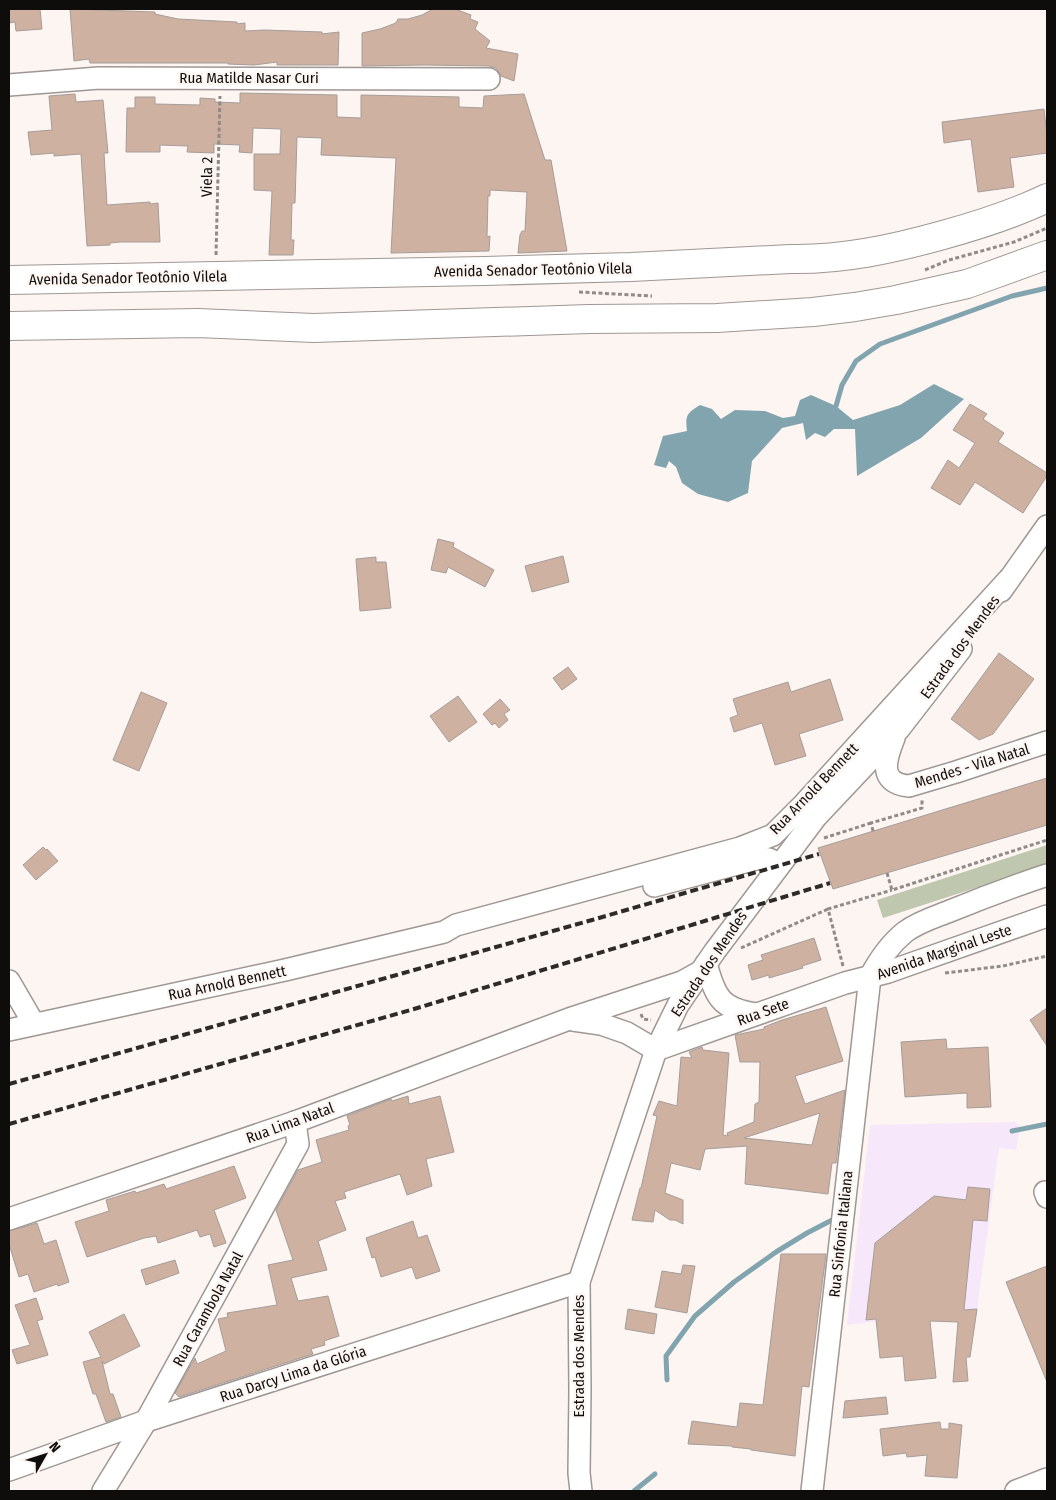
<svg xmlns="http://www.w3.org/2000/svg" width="1056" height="1500" viewBox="0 0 1056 1500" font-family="'Fira Sans Condensed',sans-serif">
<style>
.commercial{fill:#f6e7fa}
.green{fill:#c0c7af}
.water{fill:#82a4af}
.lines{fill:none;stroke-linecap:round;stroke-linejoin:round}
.stream{stroke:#82a4af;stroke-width:5}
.building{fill:#cfb1a1;stroke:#a59d99;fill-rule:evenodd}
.minor-casing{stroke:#9f9793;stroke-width:24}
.major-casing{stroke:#9f9793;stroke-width:30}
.path{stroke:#908b88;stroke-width:3;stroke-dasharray:4 2.5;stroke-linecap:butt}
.minor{stroke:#fff;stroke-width:21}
.major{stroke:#fff;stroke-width:28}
.rail{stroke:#2d2a28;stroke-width:4;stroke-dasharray:8 4;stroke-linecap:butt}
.labels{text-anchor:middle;stroke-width:4.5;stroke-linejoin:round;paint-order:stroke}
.street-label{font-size:15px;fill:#0f0d0b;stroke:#fdf5f1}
</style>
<rect width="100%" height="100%" fill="#fdf5f1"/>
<path class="commercial" d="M1015,1122l5,5 -4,23 -17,-2 -22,161 -130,16 23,-200z"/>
<path class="green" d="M1047,845v20l-164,53 -6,-18z"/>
<path class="water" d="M934,384l30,15 -43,39 -64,38 -2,-47h-21l-9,8 -10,-4 -9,7 -3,-17 -21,5 -30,33 -4,32 -20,9 -30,-8 -16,-11 -6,-16 -7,-6 -3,7 -12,-3 9,-29 24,-5c-2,-16 0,-18 13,-26l12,4 9,10 14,-9 30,1 18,7 12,-2 5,-16 11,-5 25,11 17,14 47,-15z"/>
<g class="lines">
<g class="stream">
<path d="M836,406l6,-21 14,-24 24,-17 132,-48 35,-8"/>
<path d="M1012,1131l35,-7"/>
<path d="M667,1380l-1,-24 29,-40 39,-34 42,-30 31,-19 27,-14"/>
<path d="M634,1491l21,-17"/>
</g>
</g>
<g class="building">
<path d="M9,9h31l2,20 -26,2 -1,-9 -6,1z"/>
<path d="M70,9l85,3v2l23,5 59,3v2l8,-1v8l19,-1 58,2v2l17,-2 -1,33h-61v-3l-23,3 -26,-1v-1h-138l-1,-4 -15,2z"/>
<path d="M433,9h22l16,6 -1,4 8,3 -3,7 15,12 -4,7 32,6 -4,27 -13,-5 -5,-8 -7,-2 -65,-1 -62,1v-33l18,-4 16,-6 2,-4h10l14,-4z"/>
<path d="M240,93l97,2v22l24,1v-23l98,2v10l24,1 1,-12 40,-2 21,66h6l16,91 -49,2 2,-18 2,-4h3l2,-39 -37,-2v6h-2l-1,41 3,-1 -1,15 -98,2 5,-95 -75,-3 1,-17 -25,-1 -2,66h-3l-1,37h3l-1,15h-24l3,-64 -18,-1v-36h26l1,-25 -28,-1 -1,25 -13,-1 1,-7 -26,-1v9l-27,-1 1,-6 -28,-1v7h-34l1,-44h8v-11h20v7l45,1v-7l15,1v3l25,1z"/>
<path d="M75,94l1,8 27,-2 5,53h-4l3,52 43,-3v2l8,-1 2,39h-40l-10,1v2l-23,1 -6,-92 -27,2v-3l-23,2 -3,-23 24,-2 -3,-34z"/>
<path d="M1044,109l3,27v17l-37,5 4,29 -36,5 -7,-53 -27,4 -2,-21z"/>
<path d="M970,404l17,10 -4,5 21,14 -6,9 49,31v3l-24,37 -48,-31 -15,23 -29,-17 17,-28 11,8 16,-25 -22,-13z"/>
<path d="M438,539l16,4 -1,4 41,23 -9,17 -37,-20 -2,6 -15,-3z"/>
<path d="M563,556l6,26 -37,10 -7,-26z"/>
<path d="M376,557v5h10l5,46 -31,3 -4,-52z"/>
<path d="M999,653l35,26 -41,55 -14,6 -28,-21z"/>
<path d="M568,667l9,12 -15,11 -9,-12z"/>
<path d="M830,679l13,41 -44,14 7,22 -31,9 -13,-42 -28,9 -4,-14 8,-3 -5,-16 55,-17 3,10z"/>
<path d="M141,692l26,11 -28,68 -26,-11z"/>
<path d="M458,696l19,26 -28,20 -19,-26z"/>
<path d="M500,699l10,11 -6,4 4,6 -9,8 -4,-5 -3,2 -9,-11z"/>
<path d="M1047,778v47l-214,64 -15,-41z"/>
<path d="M43,847l3,3 1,-1 11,12 -22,19 -13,-15z"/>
<path d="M814,938l7,22 -19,6 1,2 -34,10v-3l-17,5 -4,-15 15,-5 -2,-5z"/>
<path d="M826,1007l17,54 -48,15 10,28 40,-14 -9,73h-4l-4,31 -83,-10 2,-38 -42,3 -5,21 -29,-7 -6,30 18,7v24l-8,-4h-5l-15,-10 -2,12 -21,-2 8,-32h1l16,-72 -4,-1 6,-14 18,5 4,-49 11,1 -3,-6 13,-5 1,3 26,3 -6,82 5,1 -1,-3 27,-11 1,-18 4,-2 1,-40h-20l-5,-27 29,-6v-2l18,-7zM820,1113l-8,32 -68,-7z"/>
<path d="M1047,1008v38l-17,-26z"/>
<path d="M946,1039l1,10 41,-2 3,60 -24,1v-15l-62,4 -4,-55z"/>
<path d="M408,1096l1,8 31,-8 14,56 -28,7 6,27 -25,9 -7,-21 -56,18 2,6 -11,3 11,29 -28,11 9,29 -36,8 7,23 30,-5 11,40 -15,5 1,4 -14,4 2,5 -134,43 -4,-4 20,-35 2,6 29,-13 -8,-32 10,-2 -1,-4 50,-8 -9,-40 25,-5 -17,-50 22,-40 24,-8 -6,-22 33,-10 -1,-4 2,-1 -3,-9 44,-17 1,2z"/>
<path d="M234,1166l12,32 -32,12 12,33 -12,4 -4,-13 -10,3 -3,-7 -39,13 -2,-7 -12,2 -57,19 -12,-35 34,-11 -3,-11 29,-9 1,2 28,-9 2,5z"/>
<path d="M968,1187l22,2 -3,32 -14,-1 -9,90 13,-1 -7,48h-4l2,24 -15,1 5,-60 -28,-1 6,57 -31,3 -2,-25 -23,2 -4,-39 -10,1 9,-77 59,-47 32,4z"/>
<path d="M413,1221l5,17 9,-3 13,36 -24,8 -4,-12 -31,10 -6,-20 -3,1 -6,-20z"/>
<path d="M37,1223l7,21 12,-4 13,42 -11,4 -1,-2 -23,8 -6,-18 -9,3 -10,-33v-13z"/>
<path d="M781,1254h45l-17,133 -7,-1 -7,70 -44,-6v-1l-19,-2v-1l-44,-2 4,-23 45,6 3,-24 23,2z"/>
<path d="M175,1260l4,13 -33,12 -5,-15z"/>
<path d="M683,1265l12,1 -8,47 -32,-6 7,-36 19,3z"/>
<path d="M1047,1266v116l-41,-100z"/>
<path d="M36,1298l7,21 -6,2 11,34 -31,9 -5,-14 18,-5 -15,-40z"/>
<path d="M628,1309l29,5 -3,20 -29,-5z"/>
<path d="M124,1314l16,32 -36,18 -2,-3 8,33h3l8,23 -15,5 -10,-28h-3l-10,-32 18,-5 -12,-25z"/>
<path d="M886,1397l2,17 -45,4 2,-17z"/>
<path d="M940,1422l1,7h8v-6l13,2 -5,53 -32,-2 2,-21 -20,2 -1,-4 -23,3 -3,-27z"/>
</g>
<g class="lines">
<defs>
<g id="minor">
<path d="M9,85l90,-7 390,1"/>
<path d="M1001,591l46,-65"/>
<path d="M894,738c-8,20 -17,45 15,48l47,-14 91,-30"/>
<path d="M654,886l102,-27c10,-1 17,-2 21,9"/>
<path d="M706,964c10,33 14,45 50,50"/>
<path d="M9,981l25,43"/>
<path d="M573,1020l28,4 26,9 29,17"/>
<path d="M9,1030l276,-60 159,-38 12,-7 284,-77 33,-13 29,-29 206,-226"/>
<path d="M656,1050l189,-67 43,-11 159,-56"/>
<path d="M1045,1192l2,5"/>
<path d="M9,1219l286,-97 274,-103 113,-37 18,-10"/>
<path d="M9,1470l137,-49 433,-139"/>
<path d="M103,1491l43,-70 152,-277 -3,-22"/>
<path d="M581,1491l-2,-18 1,-82 -1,-109 77,-232 22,-45 37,-54 74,-98 27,-36 83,-88 62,-80"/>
<path d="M812,1491l58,-514c9,-17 20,-33 35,-45 13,-10 30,-15 45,-21 32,-13 64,-25 97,-36"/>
<path d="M1016,1491l31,-12"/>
</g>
<g id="major">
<path d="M9,280l476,-9 146,-4 159,-8c52,1 103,-10 153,-24 36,-10 71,-21 104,-37"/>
<path d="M9,326l189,-3 116,5 275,-9 128,-1 96,-6 42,-5 41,-7 71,-16 80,-29"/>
</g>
</defs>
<use href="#minor" class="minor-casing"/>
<use href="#major" class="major-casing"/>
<g class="path">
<path d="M216,255l4,-159"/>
<path d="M925,270l24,-10 65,-18 33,-14"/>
<path d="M579,292l73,4"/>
<path d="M873,831l-2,-8 51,-15v-8"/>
<path d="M824,838l47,-15"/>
<path d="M887,873l5,17 155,-50"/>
<path d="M741,948l87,-39"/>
<path d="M843,966l-15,-57 64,-19"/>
<path d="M945,973l58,-7 44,-10"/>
<path d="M641,1014l2,5 8,1"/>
</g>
<use href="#minor" class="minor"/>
<use href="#major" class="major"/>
<g class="rail">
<path d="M9,1084l583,-164 227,-66"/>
<path d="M9,1124l405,-115 416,-126"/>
</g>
</g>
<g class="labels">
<g class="street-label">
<text x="249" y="83">Rua Matilde Nasar Curi</text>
<text transform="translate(207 177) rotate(-89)" y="5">Viela 2</text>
<text transform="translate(533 270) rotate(-1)" y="5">Avenida Senador Teotônio Vilela</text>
<text transform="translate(128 278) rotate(-1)" y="5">Avenida Senador Teotônio Vilela</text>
<text transform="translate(960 647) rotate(-54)" y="5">Estrada dos Mendes</text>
<text transform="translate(972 766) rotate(-17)" y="5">Mendes - Vila Natal</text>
<text transform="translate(814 789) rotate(-46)" y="5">Rua Arnold Bennett</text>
<text transform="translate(944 952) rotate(-19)" y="5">Avenida Marginal Leste</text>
<text transform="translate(709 964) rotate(-56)" y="5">Estrada dos Mendes</text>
<text transform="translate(227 983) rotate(-12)" y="5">Rua Arnold Bennett</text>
<text transform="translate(763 1012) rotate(-20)" y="5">Rua Sete</text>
<text transform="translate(290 1123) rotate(-20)" y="5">Rua Lima Natal</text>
<text transform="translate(841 1234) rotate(-84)" y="5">Rua Sinfonia Italiana</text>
<text transform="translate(208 1309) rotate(-61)" y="5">Rua Carambola Natal</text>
<text transform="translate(579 1356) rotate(-90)" y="5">Estrada dos Mendes</text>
<text transform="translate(293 1374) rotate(-18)" y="5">Rua Darcy Lima da Glória</text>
</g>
</g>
<rect width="1056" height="1500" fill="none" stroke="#0f0d0b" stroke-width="20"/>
<g transform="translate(45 1455) rotate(51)" stroke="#fdf5f1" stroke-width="4" paint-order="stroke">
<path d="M0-4L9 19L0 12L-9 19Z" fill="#0f0d0b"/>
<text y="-8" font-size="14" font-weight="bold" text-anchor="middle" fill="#0f0d0b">N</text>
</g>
</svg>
